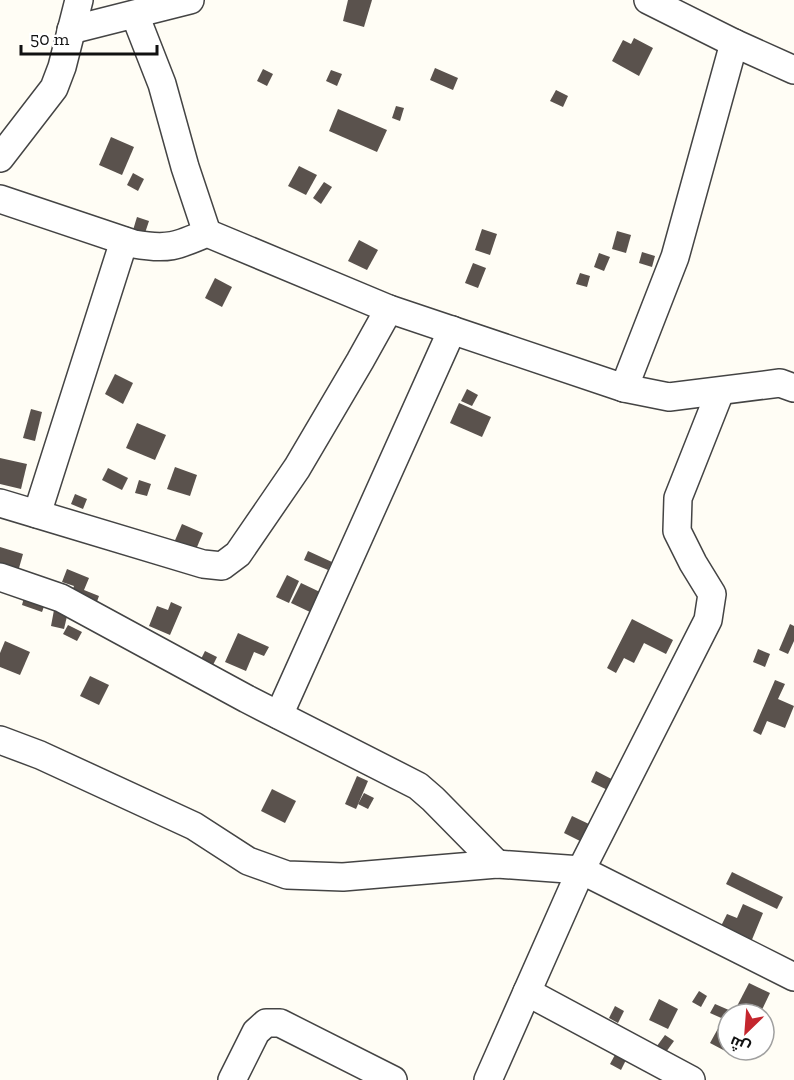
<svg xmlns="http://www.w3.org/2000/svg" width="794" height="1080" viewBox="0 0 794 1080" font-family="'Zilla Slab',Cairo,serif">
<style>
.building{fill:#5a524d}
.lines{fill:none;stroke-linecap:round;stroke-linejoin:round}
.minor-casing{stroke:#444;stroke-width:30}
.minor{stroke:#fff;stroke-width:27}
</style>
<rect width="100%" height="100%" fill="#fffdf5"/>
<g class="building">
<path d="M348,0h24l-8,27 -21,-6z"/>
<path d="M634,38l19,10 -14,28 -27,-15 11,-21 8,4z"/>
<path d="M435,68l23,10 -5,12 -23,-10z"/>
<path d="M263,69l10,5 -6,12 -10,-5z"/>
<path d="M331,70l11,4 -5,12 -11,-5z"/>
<path d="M556,90l12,6 -5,11 -13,-6z"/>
<path d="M396,106l8,2 -4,13 -8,-3z"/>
<path d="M338,109l49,21 -10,22 -48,-21z"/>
<path d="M111,137l23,10 -12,28 -23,-10z"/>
<path d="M299,166l18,9 -11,20 -18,-9z"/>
<path d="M133,173l11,6 -6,12 -11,-6z"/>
<path d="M324,182l8,5 -11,17 -8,-6z"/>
<path d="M137,217l12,4 -4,12 -12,-3z"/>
<path d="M482,229l15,5 -7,21 -15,-5z"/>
<path d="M617,231l14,4 -5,18 -14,-4z"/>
<path d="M359,240l19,10 -11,20 -19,-9z"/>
<path d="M642,252l13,4 -3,11 -13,-4z"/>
<path d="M599,253l11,4 -6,14 -10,-4z"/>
<path d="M473,263l13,5 -8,20 -13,-5z"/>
<path d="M580,273l10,3 -3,11 -11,-3z"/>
<path d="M215,278l17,9 -10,20 -17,-9z"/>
<path d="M115,374l18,9 -10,21 -18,-10z"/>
<path d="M467,389l11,6 -6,11 -11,-5z"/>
<path d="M459,403l32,14 -9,20 -32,-14z"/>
<path d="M31,409l11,3 -7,29 -12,-3z"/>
<path d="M137,423l29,12 -11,25 -29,-12z"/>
<path d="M0,458l27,6 -6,25 -21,-5z"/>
<path d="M175,467l22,8 -7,21 -23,-7z"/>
<path d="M108,468l20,10 -6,12 -20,-10z"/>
<path d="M139,480l12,4 -4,12 -12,-3z"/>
<path d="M75,494l12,5 -4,10 -12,-5z"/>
<path d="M182,524l21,9 -9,21 -21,-9z"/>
<path d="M0,547l23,7 -6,21 -17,-5z"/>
<path d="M308,551l24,11 -4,8 -24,-10z"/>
<path d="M67,569l22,9 -5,12 15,6 -4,11 -25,-10 4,-11 -12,-4z"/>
<path d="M287,575l12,6 -10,22 -13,-6z"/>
<path d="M301,583l19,9 -10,20 -19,-9z"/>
<path d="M25,594l21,7 -4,11 -20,-7z"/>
<path d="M171,602l11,5 -12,28 -21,-9 8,-20 11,4z"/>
<path d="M54,610l14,2 -4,17 -13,-3z"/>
<path d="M632,619l41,21 -7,14 -22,-11 -10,20 -10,-5 -8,15 -9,-5z"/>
<path d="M790,624l4,2v15l-6,13 -9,-4z"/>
<path d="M68,625l14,7 -5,9 -14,-7z"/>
<path d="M238,633l31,14 -5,9 -10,-4 -8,19 -21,-9z"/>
<path d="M5,641l25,11 -10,23 -20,-8v-14z"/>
<path d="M758,649l12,5 -5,13 -12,-5z"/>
<path d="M205,651l12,6 -6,12 -12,-6z"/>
<path d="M90,676l19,9 -10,20 -19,-9z"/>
<path d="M775,680l10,4 -7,15 16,7 -9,22 -18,-7 -6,14 -8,-4z"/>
<path d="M596,771l31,16 -5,10 -31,-15z"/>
<path d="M357,776l11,5 -12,28 -11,-5z"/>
<path d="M272,789l24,12 -11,22 -24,-12z"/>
<path d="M364,793l10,5 -6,11 -10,-5z"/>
<path d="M572,816l19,9 -9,17 -18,-9z"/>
<path d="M732,872l51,25 -6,12 -51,-25z"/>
<path d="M743,904l20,9 -12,29 -31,-14 7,-14 10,4z"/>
<path d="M749,983l21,10 -10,21h-17l-8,-4z"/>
<path d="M699,991l8,5 -6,11 -9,-5z"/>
<path d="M659,999l19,10 -10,20 -19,-9z"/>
<path d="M715,1004l23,10h-10v7l-18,-8z"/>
<path d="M615,1006l9,5 -6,12 -9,-5z"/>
<path d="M721,1023l7,3v24h3l-2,3 -19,-10z"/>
<path d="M665,1035l9,6 -8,11 -9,-6z"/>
<path d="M616,1053l11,5 -6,12 -11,-6z"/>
</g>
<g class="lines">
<defs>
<g id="minor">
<path d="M648,0l86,43 60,27"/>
<path d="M135,15l27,69 23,83 22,66"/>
<path d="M71,30l119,-30"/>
<path d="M0,158l54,-70 8,-21 17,-67"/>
<path d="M0,199l134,45c34,6 43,2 73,-11l182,76 235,79 45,9 111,-14 14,5"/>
<path d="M624,388l51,-131 59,-214"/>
<path d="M0,503l203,61 19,2 16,-12 59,-86 63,-107 29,-52"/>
<path d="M37,514l87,-273"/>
<path d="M0,577l61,21 186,101 171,87 15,13 64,65"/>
<path d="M279,715l173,-385"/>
<path d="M0,740l40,15 154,71 54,35 39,14 56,2 154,-13 84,6 213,107"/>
<path d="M527,992l164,88"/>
<path d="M232,1080l24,-48 10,-9h14l113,57"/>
<path d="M488,1080l93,-210 127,-250 4,-26 -19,-31 -16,-32 1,-33 42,-106"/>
</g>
</defs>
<use href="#minor" class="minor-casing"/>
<use href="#minor" class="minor"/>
</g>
<g transform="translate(746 1032) rotate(205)"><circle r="28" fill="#ffffff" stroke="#a0a0a0" stroke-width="1.5"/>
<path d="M0-4.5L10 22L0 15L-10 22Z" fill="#c4262e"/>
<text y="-9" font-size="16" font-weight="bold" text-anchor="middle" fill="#111111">ش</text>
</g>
<path d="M21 45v9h136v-9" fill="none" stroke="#111111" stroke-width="3"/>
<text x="30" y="45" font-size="18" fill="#111111" stroke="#ffffff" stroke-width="4.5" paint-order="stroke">50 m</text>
</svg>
